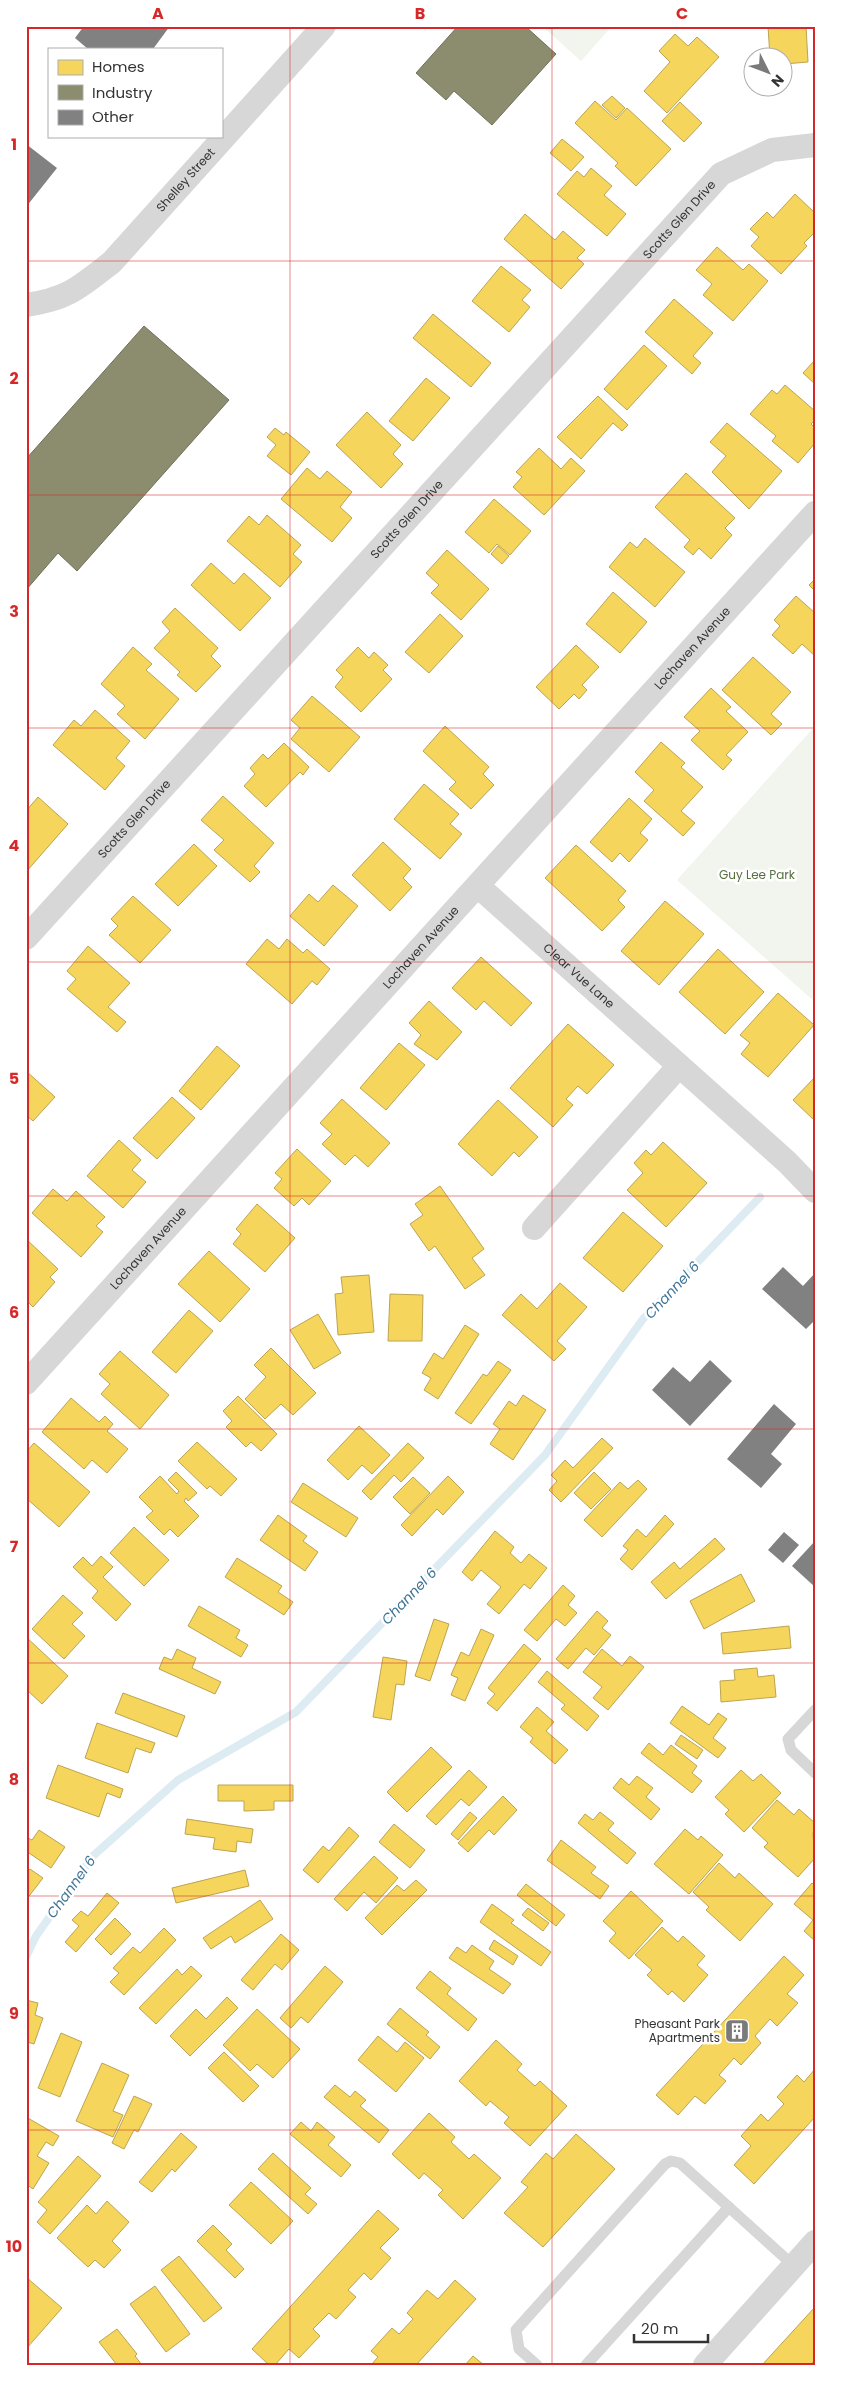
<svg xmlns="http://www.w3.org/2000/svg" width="841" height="2391" viewBox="0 0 841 2391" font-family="Poppins,sans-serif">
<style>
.green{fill:#f1f5ed}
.homes{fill:#f6d55c;stroke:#bca450}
.industry{fill:#8c8c6e;stroke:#71715c}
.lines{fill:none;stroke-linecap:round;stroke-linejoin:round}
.stream{stroke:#ddebf3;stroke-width:8}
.building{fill:#818181}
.service{stroke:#d7d7d7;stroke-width:11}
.minor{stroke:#d7d7d7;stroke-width:24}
.grid{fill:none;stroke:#d62828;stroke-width:1;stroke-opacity:0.55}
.labels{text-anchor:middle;stroke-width:5;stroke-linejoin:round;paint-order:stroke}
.street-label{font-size:12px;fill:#333;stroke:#fff}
.park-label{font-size:12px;fill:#56703f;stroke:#fff}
.poi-label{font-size:12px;fill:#333;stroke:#fff;text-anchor:end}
.water-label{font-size:14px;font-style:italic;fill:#3f7597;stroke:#fff}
.neatline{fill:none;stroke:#d62828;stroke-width:2}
.grid-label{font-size:16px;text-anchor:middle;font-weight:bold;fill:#d62828}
</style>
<rect width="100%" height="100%" fill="#fff"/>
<g class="green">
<path d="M542,26h70l-31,35z"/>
<path d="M815,726v276l-138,-122z"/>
</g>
<g class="homes">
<path d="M768,26h38l2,36 -24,2v-6h-14z"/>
<path d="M675,34l13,12 9,-9 22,20 -52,56 -23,-22 26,-29 -11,-11z"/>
<path d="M612,96l13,12 -9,10 -14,-13z"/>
<path d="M595,101l21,19 11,-12 44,41 -35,37 -21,-20 3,-3 -43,-40z"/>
<path d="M680,102l22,21 -18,19 -22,-21z"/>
<path d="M562,139l22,18 -13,14 -21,-18z"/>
<path d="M591,168l21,18 -8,9 22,19 -19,22 -50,-42 20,-23 7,6z"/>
<path d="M795,194l20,19v19l-11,11 3,3 -26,28 -30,-28 8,-9 -9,-8 17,-17 6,6z"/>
<path d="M525,214l30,26 8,-9 22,19 -8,8 7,6 -23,25 -57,-50z"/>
<path d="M717,247l26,23 6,-6 19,17 -35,40 -30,-26 9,-11 -16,-14z"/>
<path d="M501,266l30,24 -9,10 8,7 -21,25 -37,-31z"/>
<path d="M674,299l39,34 -20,23 8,7 -9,11 -47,-42z"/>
<path d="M433,314l58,49 -20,24 -58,-49z"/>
<path d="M644,345l23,21 -40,44 -23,-21z"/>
<path d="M815,360v24l-12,-11z"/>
<path d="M426,378l24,20 -37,43 -24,-20z"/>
<path d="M785,385l30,26v9l-4,4 4,4v15l-17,20 -26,-22 4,-5 -26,-22 22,-24 5,4z"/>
<path d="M598,396l30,29 -6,6 -9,-8 -32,36 -24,-22z"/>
<path d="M367,412l34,33 -8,9 10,10 -22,24 -45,-43z"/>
<path d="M727,423l55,48 -33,38 -37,-37 14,-16 -16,-14z"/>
<path d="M275,428l9,7 2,-3 24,20 -19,23 -24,-19 9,-11 -9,-8z"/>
<path d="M539,448l22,21 10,-11 14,13 -41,44 -31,-28 9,-10 -6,-5z"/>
<path d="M307,468l13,11 7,-8 25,21 -12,15 12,11 -20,24 -51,-43z"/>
<path d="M686,473l49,45 -10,10 7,7 -21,24 -12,-11 -6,7 -9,-8 6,-7 -35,-33z"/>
<path d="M494,499l37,32 -21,24 -13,-11 -8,9 -24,-21z"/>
<path d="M267,515l34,30 -8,9 9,8 -22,25 -53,-46 22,-25 10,9z"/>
<path d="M645,538l40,34 -30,35 -46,-40 21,-25 7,6z"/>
<path d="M498,546l11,10 -7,8 -11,-10z"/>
<path d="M447,550l42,39 -28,31 -30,-27 8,-8 -13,-12z"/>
<path d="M211,563l23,21 10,-11 27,25 -31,33 -49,-46z"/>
<path d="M815,579v12l-6,-6z"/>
<path d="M613,592l34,30 -27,31 -34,-29z"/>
<path d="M796,596l19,17v43l-13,-12 -9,10 -21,-19 8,-9 -6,-6z"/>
<path d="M175,608l43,40 -7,8 10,10 -25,26 -19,-17 3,-3 -26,-24 16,-17 -8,-9z"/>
<path d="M440,614l23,22 -34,37 -24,-21z"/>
<path d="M576,645l23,22 -17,18 5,5 -8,9 -5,-5 -15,15 -23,-22z"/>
<path d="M133,647l19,17 -6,6 33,29 -34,40 -28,-25 8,-8 -24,-22z"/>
<path d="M358,647l11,11 5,-6 14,13 -5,5 9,9 -31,33 -26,-25 8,-10 -7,-7z"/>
<path d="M753,657l38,35 -20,22 11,10 -11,11 -49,-45z"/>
<path d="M711,688l20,19 -5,4 22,21 -22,23 6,5 -9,10 -32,-30 9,-9 -16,-14z"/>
<path d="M312,696l48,41 -31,35 -38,-33 9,-11 -9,-8z"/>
<path d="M95,710l35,31 -14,17 9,8 -20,24 -52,-45 21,-25 7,6z"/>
<path d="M445,726l44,41 -6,7 11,11 -23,24 -22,-20 7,-7 -33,-31z"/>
<path d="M661,742l24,21 -4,4 22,20 -22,24 14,12 -12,13 -39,-35 10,-11 -19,-18z"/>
<path d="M284,743l25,24 -6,8 -3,-3 -34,35 -22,-21 11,-12 -5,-6 13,-14 5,5z"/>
<path d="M424,784l35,30 -9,10 12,10 -22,25 -46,-40z"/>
<path d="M223,796l51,47 -20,23 6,6 -10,10 -36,-32 10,-10 -23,-20z"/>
<path d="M38,797l30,27 -42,48v-61z"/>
<path d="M629,798l23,21 -12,14 8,7 -19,22 -9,-9 -8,9 -22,-20z"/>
<path d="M383,842l28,27 -8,9 9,9 -22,24 -38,-36z"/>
<path d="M194,844l23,22 -39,40 -23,-22z"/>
<path d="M576,845l50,46 -8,9 7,7 -23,24 -57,-53z"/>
<path d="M333,885l25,21 -34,40 -34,-30 19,-22 9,8z"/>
<path d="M133,896l38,34 -31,33 -31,-28 9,-9 -7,-7z"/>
<path d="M665,901l39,33 -45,51 -38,-34z"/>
<path d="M267,939l12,10 8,-10 16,14 4,-4 23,20 -13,16 -5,-4 -20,23 -46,-40z"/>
<path d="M88,946l42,37 -22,24 18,15 -9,10 -50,-43 9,-10 -9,-8z"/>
<path d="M718,949l46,43 -39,42 -46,-42z"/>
<path d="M481,957l51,46 -21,23 -27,-25 -8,9 -24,-22z"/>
<path d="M778,993l36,32 -46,52 -27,-23 9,-11 -10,-8z"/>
<path d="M429,1001l33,31 -25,28 -23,-16 7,-9 -12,-12z"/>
<path d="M568,1024l46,41 -27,29 -9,-8 -12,13 7,6 -20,22 -43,-39z"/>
<path d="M399,1043l26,22 -39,45 -26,-22z"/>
<path d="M217,1046l23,20 -39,44 -22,-19z"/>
<path d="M26,1071l29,26 -22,24 -7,-6z"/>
<path d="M815,1077v42l-1,1 -21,-20z"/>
<path d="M172,1097l23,21 -38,41 -24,-21z"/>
<path d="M342,1099l48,44 -22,24 -13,-12 -10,10 -23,-21 10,-10 -12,-11z"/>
<path d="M498,1100l40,37 -19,20 -5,-5 -22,24 -34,-32z"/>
<path d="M119,1140l22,20 -9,10 14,12 -23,26 -36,-32z"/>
<path d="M663,1142l44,41 -41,44 -39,-37 16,-17 -9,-10 12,-13 5,5z"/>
<path d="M297,1149l34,32 -22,24 -7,-7 -8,8 -20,-18 8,-9 -7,-6z"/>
<path d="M440,1186l44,63 -12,9 13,17 -20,14 -30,-43 -6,5 -19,-27 13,-9 -8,-11z"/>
<path d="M53,1189l14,12 9,-10 29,26 -9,9 7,6 -22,25 -49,-44z"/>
<path d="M257,1204l38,34 -30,34 -32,-28 8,-10 -5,-5z"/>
<path d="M623,1212l40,34 -40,46 -40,-34z"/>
<path d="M26,1239l32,30 -8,8 5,5 -22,25 -7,-7z"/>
<path d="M209,1251l41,38 -30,33 -42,-38z"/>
<path d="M369,1275l5,57 -36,3 -3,-41 8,-1 -2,-16z"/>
<path d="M560,1283l27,24 -30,34 9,8 -12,12 -52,-46 19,-21 16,15z"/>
<path d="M390,1294l33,1 -1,46h-34z"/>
<path d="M189,1310l24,21 -37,42 -24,-21z"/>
<path d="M318,1314l23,39 -27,16 -24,-39z"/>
<path d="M465,1325l14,9 -41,65 -14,-9 7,-12 -9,-5 12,-20 9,6z"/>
<path d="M271,1348l45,45 -23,22 -12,-11 -16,15 -20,-20 21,-22 -12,-12z"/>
<path d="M120,1351l49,44 -29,34 -39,-35 9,-10 -11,-10z"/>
<path d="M498,1361l13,9 -40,54 -16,-11 28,-39 4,2z"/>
<path d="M523,1395l23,15 -33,50 -23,-16 10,-15 -7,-5 16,-23 7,5z"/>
<path d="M238,1396l39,38 -16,17 -10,-9 -5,5 -20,-20 6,-6 -9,-10z"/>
<path d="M71,1398l28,24 6,-6 8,8 -6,7 21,18 -21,24 -15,-13 -8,9 -42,-37z"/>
<path d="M359,1426l31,29 -18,19 -10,-9 -14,15 -21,-20z"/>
<path d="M602,1438l11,10 -52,54 -12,-12 8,-9 -6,-6 14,-15 8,8z"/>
<path d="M197,1442l40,37 -16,17 -11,-10 -3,3 -29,-28z"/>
<path d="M34,1443l56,49 -31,35 -33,-29v-46z"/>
<path d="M408,1443l16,15 -23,24 -7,-7 -23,25 -9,-9z"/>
<path d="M176,1472l21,21 -9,8 -2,-3 -2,3 15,15 -21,21 -8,-8 -6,6 -18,-18 7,-6 -14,-14 21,-21 17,18 2,-3 -11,-11z"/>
<path d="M594,1472l17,17 -20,20 -17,-16z"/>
<path d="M448,1476l16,16 -21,23 -6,-6 -25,27 -11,-11z"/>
<path d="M413,1477l17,16 -20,21 -17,-17z"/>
<path d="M638,1480l9,9 -45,48 -18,-17 36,-38 8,7z"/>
<path d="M303,1483l55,35 -12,19 -55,-35z"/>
<path d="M278,1515l29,21 -4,5 15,11 -13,19 -45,-31z"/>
<path d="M665,1515l9,9 -42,46 -12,-11 8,-9 -5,-4 14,-17 9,8z"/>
<path d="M134,1527l35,33 -25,26 -34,-33z"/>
<path d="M495,1531l19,16 -4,6 11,10 8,-9 18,14 -17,21 -6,-5 -25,30 -12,-10 14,-17 -20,-17 -9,11 -10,-9z"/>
<path d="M715,1538l10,11 -59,50 -15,-17 23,-20 6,7z"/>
<path d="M101,1556l12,11 -10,10 28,27 -15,17 -24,-23 6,-7 -25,-24 10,-10 9,9z"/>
<path d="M237,1558l45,28 -4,6 15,10 -9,13 -59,-38z"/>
<path d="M741,1574l14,27 -51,28 -14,-28z"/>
<path d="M563,1585l12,11 -7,9 9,8 -12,13 -9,-7 -19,22 -13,-11z"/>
<path d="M63,1595l20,18 -11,11 13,12 -21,23 -32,-30z"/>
<path d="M199,1606l41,24 -4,8 12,7 -7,12 -53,-31z"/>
<path d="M597,1611l11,10 -6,7 9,7 -17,20 -8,-7 -18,21 -12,-10z"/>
<path d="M434,1619l15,5 -19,57 -15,-5z"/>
<path d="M789,1626l2,22 -68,6 -2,-21z"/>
<path d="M481,1629l13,6 -29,66 -14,-6 7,-17 -7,-3 10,-23 8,4z"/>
<path d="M26,1637l42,39 -26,28 -16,-15z"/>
<path d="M524,1644l17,15 -44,52 -10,-8 8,-9 -7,-6z"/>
<path d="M177,1649l19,9 -4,10 29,14 -6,12 -56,-25 5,-12 8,3z"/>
<path d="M602,1649l20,17 8,-10 14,11 -36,43 -15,-12 9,-11 -19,-15z"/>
<path d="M383,1657l24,4 -3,24 -8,-1 -5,36 -18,-3z"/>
<path d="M757,1668l1,9 16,-2 2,22 -55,5 -1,-21 15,-1 -1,-10z"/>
<path d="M547,1671l52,45 -12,15 -26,-22 4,-4 -27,-23z"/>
<path d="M123,1693l62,23 -8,21 -62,-24z"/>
<path d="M682,1706l27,19 9,-12 9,6 -14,19 13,10 -8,10 -48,-35z"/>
<path d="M537,1707l17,15 -8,9 22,19 -13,14 -25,-22 3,-4 -13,-11z"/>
<path d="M97,1723l58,20 -4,10 -15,-5 -8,25 -43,-15z"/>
<path d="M681,1735l22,15 -6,9 -22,-15z"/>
<path d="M649,1743l14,12 8,-10 26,21 -5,7 10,8 -10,12 -51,-40z"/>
<path d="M431,1747l21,20 -45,45 -20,-20z"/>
<path d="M58,1765l65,24 -3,9 -13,-5 -8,24 -53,-19z"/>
<path d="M469,1770l18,17 -18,19 -8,-7 -25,26 -10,-9z"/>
<path d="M741,1770l12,11 8,-7 20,19 -37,39 -19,-18 4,-4 -14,-13z"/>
<path d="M637,1776l16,12 -7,9 14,12 -9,11 -38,-32 8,-10 8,7z"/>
<path d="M218,1785h75v16h-19v9l-30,1v-10h-26z"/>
<path d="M503,1796l14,14 -23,25 -5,-5 -21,22 -10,-9z"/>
<path d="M777,1800l17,15 5,-6 16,14 -2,11 2,24 -17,19 -34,-30 4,-4 -16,-15z"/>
<path d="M470,1812l7,6 -19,22 -7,-6z"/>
<path d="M600,1812l14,11 -6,7 28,23 -9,11 -49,-41 7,-9 8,6z"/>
<path d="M187,1819l66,10 -2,14 -14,-2 -1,11 -23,-3 2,-11 -30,-4z"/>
<path d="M394,1824l31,26 -15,18 -31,-26z"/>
<path d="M349,1827l10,9 -41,47 -15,-13 20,-24 6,5z"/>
<path d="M685,1829l13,11 3,-4 22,19 -34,39 -35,-30z"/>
<path d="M39,1830l26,17 -14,21 -25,-17v-14l6,3z"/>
<path d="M561,1840l35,27 -5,6 18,13 -9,13 -53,-39z"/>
<path d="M374,1856l24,22 -22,25 -12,-11 -17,19 -13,-12z"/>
<path d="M719,1863l16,15 4,-5 34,31 -33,37 -34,-31 3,-3 -16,-15z"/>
<path d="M30,1869l13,9 -17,22v-27z"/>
<path d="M245,1870l4,16 -73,17 -4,-15z"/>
<path d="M416,1880l11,10 -45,45 -17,-17 32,-33 7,6z"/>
<path d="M812,1883l3,3v55l-11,-10 9,-11 -19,-16z"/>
<path d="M526,1884l39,31 -9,11 -39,-31z"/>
<path d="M631,1891l32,30 -34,38 -20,-18 7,-8 -13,-12z"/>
<path d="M107,1893l12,10 -43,49 -11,-10 14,-16 -7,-6 9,-9 7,5z"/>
<path d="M260,1900l13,19 -38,24 -4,-7 -20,13 -8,-11z"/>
<path d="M492,1904l22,16 -3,3 40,29 -10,14 -61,-44z"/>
<path d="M528,1908l21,15 -6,8 -21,-16z"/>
<path d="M115,1918l16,16 -20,21 -16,-16z"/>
<path d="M662,1927l16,15 5,-6 22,20 -8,9 11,10 -24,27 -12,-11 -4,4 -21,-20 5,-5 -17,-15z"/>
<path d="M164,1928l12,12 -52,55 -14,-13 9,-9 -6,-5 20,-21 7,6z"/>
<path d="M281,1934l18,16 -17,20 -7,-6 -22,26 -12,-10z"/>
<path d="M494,1940l24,16 -5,9 -24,-16z"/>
<path d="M472,1945l22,16 -5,8 22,15 -8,10 -54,-36 8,-11 9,6z"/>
<path d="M784,1956l20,19 -17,19 11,9 -21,23 -7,-7 -15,17 6,7 -20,22 -7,-7 -15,17 7,6 -21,23 -10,-8 -17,19 -22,-20z"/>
<path d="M191,1966l11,10 -46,48 -17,-16 38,-39 5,6z"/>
<path d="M325,1966l18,16 -35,41 -7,-6 -10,11 -11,-10z"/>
<path d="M430,1971l21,17 -4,6 30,25 -9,12 -52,-43z"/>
<path d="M227,1997l11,11 -48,48 -20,-20 26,-27 10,10z"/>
<path d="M26,2000l12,3 -3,12 8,3 -9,26 -7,-2 -1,4z"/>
<path d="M400,2008l29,24 -3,3 14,12 -10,12 -43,-35z"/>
<path d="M257,2009l43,40 -27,29 -16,-14 -7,7 -27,-26z"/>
<path d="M61,2033l21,9 -22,55 -22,-9z"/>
<path d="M378,2036l19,16 8,-10 19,16 -28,34 -38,-32z"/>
<path d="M496,2040l26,24 -5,6 18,16 5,-5 27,25 -37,40 -26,-23 5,-6 -19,-16 -4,5 -27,-25z"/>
<path d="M224,2052l35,34 -16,16 -35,-34z"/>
<path d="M102,2063l27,12 -16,36 10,4 -10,22 -37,-16z"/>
<path d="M815,2069v48l-61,67 -20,-19 17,-19 -10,-10 20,-22 7,7 16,-17 -7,-7 20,-22 7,7z"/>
<path d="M335,2085l15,12 5,-6 11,9 -6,6 29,24 -10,13 -55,-46z"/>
<path d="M134,2096l18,8 -14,28 -4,-2 -10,19 -12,-6z"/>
<path d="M429,2113l26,24 -4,5 18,17 5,-5 27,24 -38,41 -25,-24 5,-5 -19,-17 -5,6 -27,-25z"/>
<path d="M26,2117l33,19 -6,10 -7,-4 -9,14 12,7 -16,26 -7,-5z"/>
<path d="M301,2122l10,9 6,-9 18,15 -7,8 23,20 -10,12 -51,-43z"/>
<path d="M181,2133l16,14 -22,25 -3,-3 -20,23 -13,-10z"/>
<path d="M576,2134l39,35 -72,78 -39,-34 24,-26 -7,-5 25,-29 7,6z"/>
<path d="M273,2153l38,35 -6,6 12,10 -9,10 -50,-45z"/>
<path d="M78,2156l23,20 -51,58 -13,-12 10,-12 -9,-8z"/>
<path d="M251,2182l42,39 -22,23 -42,-39z"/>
<path d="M107,2201l22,21 -17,19 9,9 -17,18 -9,-8 -7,7 -31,-29 30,-33 9,9z"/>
<path d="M378,2210l21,19 -19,19 11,10 -20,22 -7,-7 -16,17 8,7 -20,22 -7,-6 -16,16 7,7 -21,22 -10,-9 -14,16h-6l-17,-16z"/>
<path d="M213,2225l19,19 -6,6 18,19 -9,9 -38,-37z"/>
<path d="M179,2256l43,52 -18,14 -43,-52z"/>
<path d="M26,2277l36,31 -36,41z"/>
<path d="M455,2280l21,19 -60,66h-45l7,-8 -7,-6 21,-23 7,6 14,-15 -6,-6 20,-23 11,9z"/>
<path d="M155,2286l35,48 -24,18 -36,-48z"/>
<path d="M815,2307v53l-5,5h-48z"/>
<path d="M117,2329l20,25 -2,2 7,9h-25l-18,-23z"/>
<path d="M473,2356l11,9h-19z"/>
</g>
<g class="industry">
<path d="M458,26h67l31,28 -64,71 -38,-34 -8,9 -30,-27z"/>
<path d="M144,326l85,74 -152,171 -19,-18 -32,37v-131z"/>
</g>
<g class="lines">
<path class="stream" d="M26,1957l10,-21 57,-80 85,-76 118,-68 249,-257 98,-136 117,-122"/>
</g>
<g class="building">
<path d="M84,26h86l-17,23h-65l-13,-11z"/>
<path d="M26,144l31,24 -31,39z"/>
<path d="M783,1267l20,19 12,-13v47l-9,9 -44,-40z"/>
<path d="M710,1360l22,21 -42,45 -38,-36 21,-23 17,15z"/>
<path d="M774,1404l22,20 -25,30 11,10 -21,24 -34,-29z"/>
<path d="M784,1532l15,13 -16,18 -15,-13z"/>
<path d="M815,1541v46l-23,-21z"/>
</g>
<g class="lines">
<g class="service">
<path d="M815,1710l-27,29 3,11 24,23"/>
<path d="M537,2365l-18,-16 -3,-19 149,-166 6,-3 9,2 114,103"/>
<path d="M586,2365l143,-158"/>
</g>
<g class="minor">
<path id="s1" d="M26,305c42,-6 54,-18 86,-43l212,-236"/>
<path id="s2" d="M478,886l309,276 28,29"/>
<path id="s3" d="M26,938l695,-764 51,-24 43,-5"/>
<path d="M534,1228l145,-162"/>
<path id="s4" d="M26,1383l789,-870"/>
<path d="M705,2365l110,-123"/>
</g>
</g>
<path class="grid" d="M290,26v2339M552,26v2339M26,261h789M26,495h789M26,728h789M26,962h789M26,1196h789M26,1429h789M26,1663h789M26,1896h789M26,2130h789"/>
<defs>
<symbol id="building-square" viewBox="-11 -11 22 22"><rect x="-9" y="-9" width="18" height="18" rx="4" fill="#7a7a7a" stroke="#fff"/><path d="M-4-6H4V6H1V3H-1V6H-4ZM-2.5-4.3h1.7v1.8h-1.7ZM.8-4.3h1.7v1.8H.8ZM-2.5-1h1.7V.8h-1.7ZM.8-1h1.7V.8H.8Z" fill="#fff"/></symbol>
</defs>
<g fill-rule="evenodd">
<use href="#building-square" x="723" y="2017" width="28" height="28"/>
</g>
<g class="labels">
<g class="street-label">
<text dy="4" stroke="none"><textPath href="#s1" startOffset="208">Shelley Street</textPath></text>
<text dy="4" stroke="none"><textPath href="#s3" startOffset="971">Scotts Glen Drive</textPath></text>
<text dy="4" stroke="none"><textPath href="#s3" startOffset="566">Scotts Glen Drive</textPath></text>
<text dy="4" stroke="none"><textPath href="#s4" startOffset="992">Lochaven Avenue</textPath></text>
<text dy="4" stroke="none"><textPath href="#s3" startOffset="161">Scotts Glen Drive</textPath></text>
<text dy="4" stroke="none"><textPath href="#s4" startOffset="588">Lochaven Avenue</textPath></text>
<text dy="4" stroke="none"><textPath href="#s2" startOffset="135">Clear Vue Lane</textPath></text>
<text dy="4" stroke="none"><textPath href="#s4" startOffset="182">Lochaven Avenue</textPath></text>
</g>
<g class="park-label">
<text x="757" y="879">Guy Lee Park</text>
</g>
<g class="poi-label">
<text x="720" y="2028">Pheasant Park<tspan x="720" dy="14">Apartments</tspan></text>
</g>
<g class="water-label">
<text transform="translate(672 1290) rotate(-47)" y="5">Channel 6</text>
<text transform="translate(409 1596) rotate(-46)" y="5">Channel 6</text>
<text transform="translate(71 1887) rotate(-54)" y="5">Channel 6</text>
</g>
</g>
<rect width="841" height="2391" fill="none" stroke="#ffffff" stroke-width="55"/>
<rect x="48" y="48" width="175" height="90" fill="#ffffff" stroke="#adadad"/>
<rect x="58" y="60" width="25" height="15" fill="#f6d55c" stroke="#adadad"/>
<text x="92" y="72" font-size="15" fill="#333333">Homes</text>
<rect x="58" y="85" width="25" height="15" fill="#8c8c6e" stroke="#adadad"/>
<text x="92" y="98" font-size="15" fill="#333333">Industry</text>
<rect x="58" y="110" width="25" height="15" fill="#818181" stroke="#adadad"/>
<text x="92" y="122" font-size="15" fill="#333333">Other</text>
<g transform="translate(768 72) rotate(132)"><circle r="24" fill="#ffffff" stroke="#adadad"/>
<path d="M0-4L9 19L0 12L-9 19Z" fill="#7a7a7a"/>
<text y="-8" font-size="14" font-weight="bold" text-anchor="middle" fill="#333333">N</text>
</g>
<path d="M634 2334v8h74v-8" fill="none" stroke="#333333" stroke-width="2.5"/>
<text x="641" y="2334" font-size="15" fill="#333333" stroke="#ffffff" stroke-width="4" paint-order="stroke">20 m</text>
<rect x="28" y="28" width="786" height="2336" class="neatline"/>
<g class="grid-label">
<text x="158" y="19">A</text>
<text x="420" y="19">B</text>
<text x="682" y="19">C</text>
<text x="14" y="150">1</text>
<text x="14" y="384">2</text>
<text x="14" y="617">3</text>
<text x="14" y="851">4</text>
<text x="14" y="1084">5</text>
<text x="14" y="1318">6</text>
<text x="14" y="1552">7</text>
<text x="14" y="1785">8</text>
<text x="14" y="2019">9</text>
<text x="14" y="2252">10</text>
</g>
</svg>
